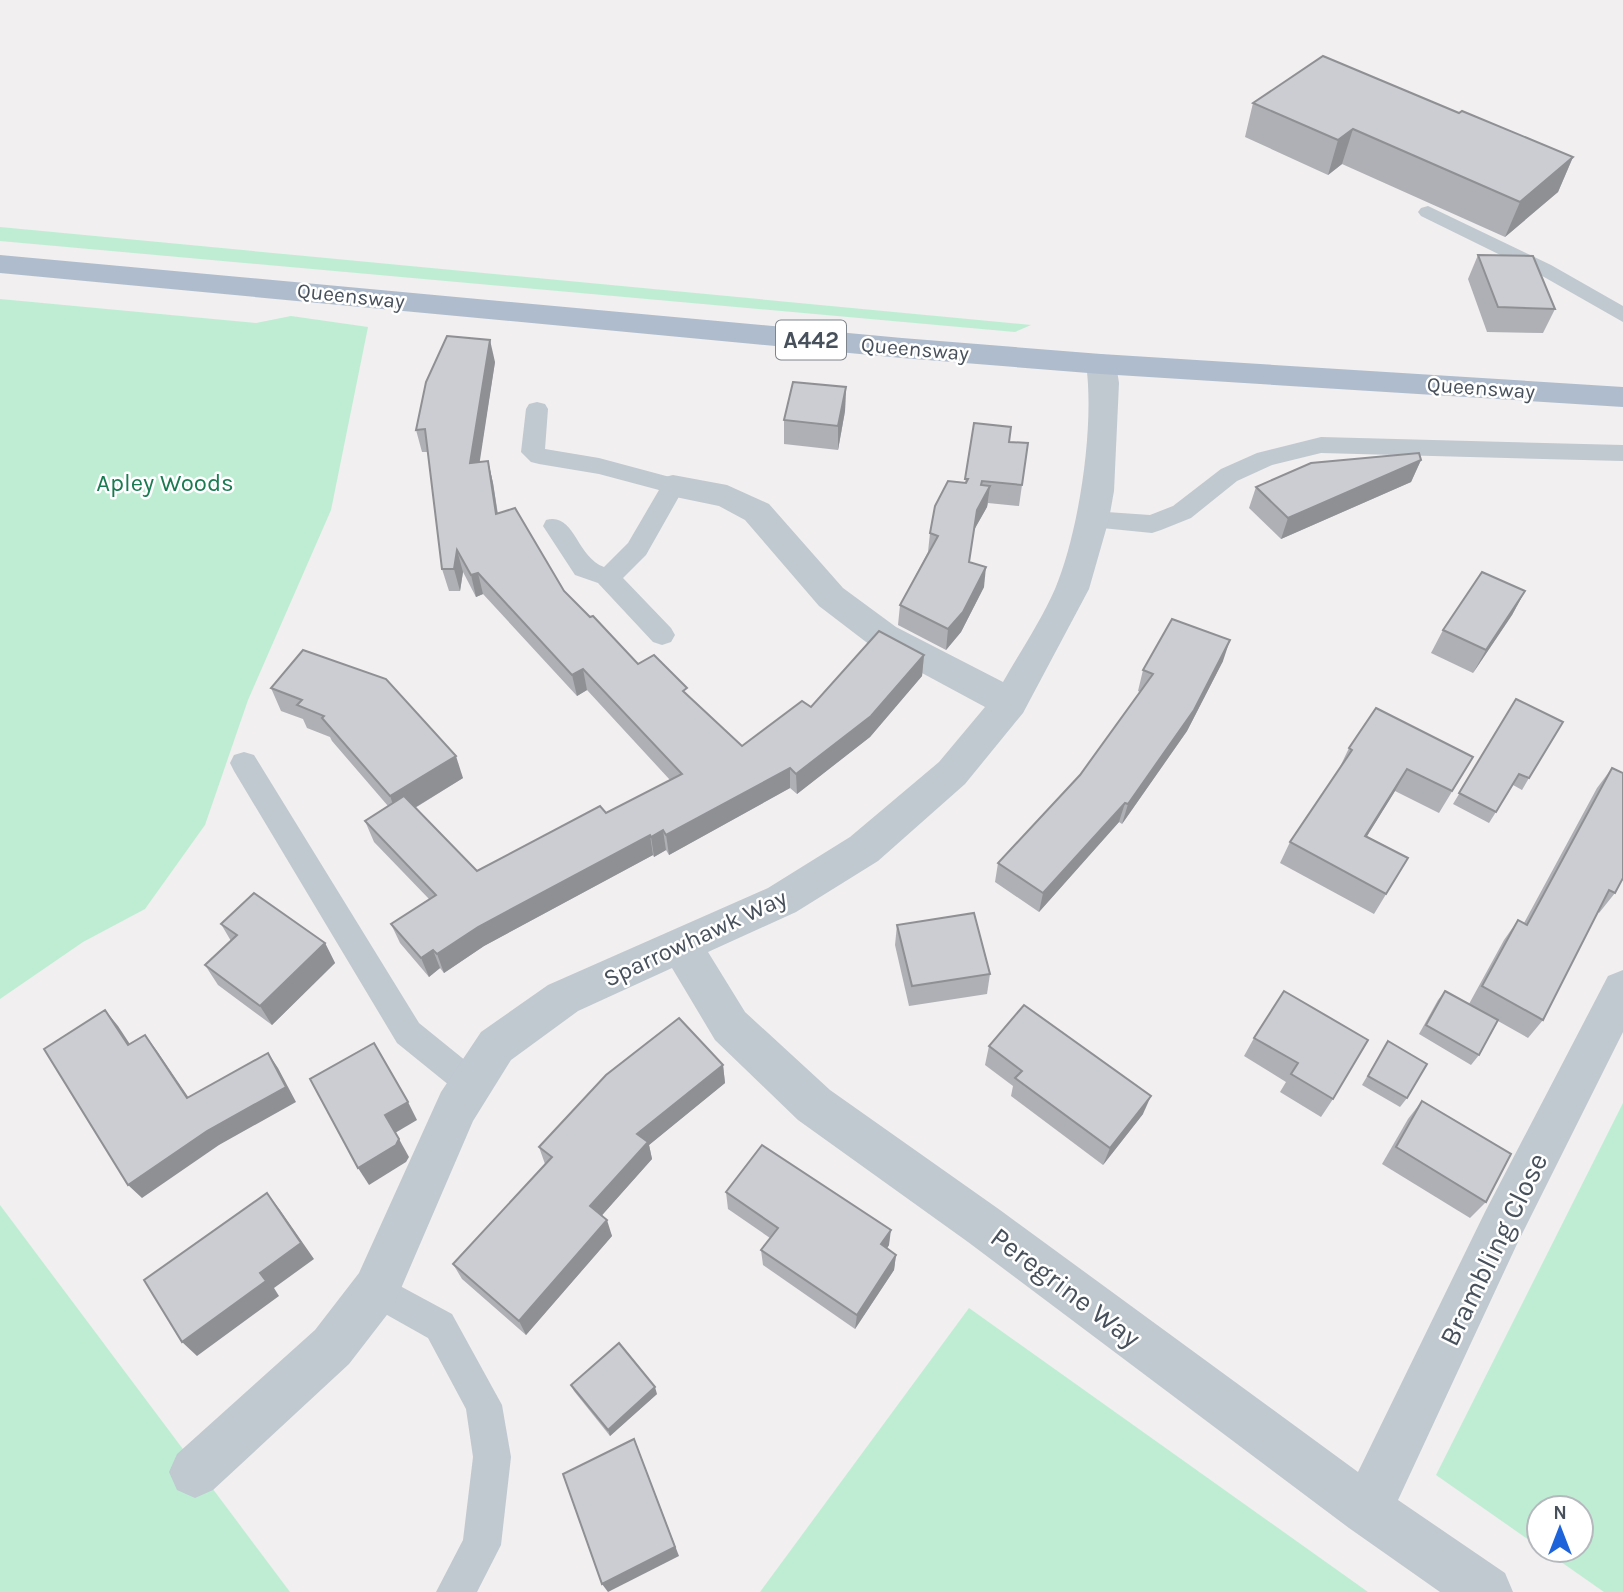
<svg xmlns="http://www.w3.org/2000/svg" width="1623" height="1592" viewBox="0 0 1623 1592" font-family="Karla,sans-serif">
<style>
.green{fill:#beedd4}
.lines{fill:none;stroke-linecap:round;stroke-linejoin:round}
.service{fill:#c0c8d0;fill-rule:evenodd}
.minor{fill:#c0c8d0;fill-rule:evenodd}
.primary{fill:#afbccd;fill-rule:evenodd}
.wall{fill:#afb0b5}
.shaded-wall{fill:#8f9094}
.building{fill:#cccdd3;stroke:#8f9094;stroke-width:2}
.labels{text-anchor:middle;stroke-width:5;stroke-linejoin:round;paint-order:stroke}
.far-street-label{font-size:21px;fill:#47505b;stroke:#fff}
.shield{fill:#fff;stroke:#7e848c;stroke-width:2}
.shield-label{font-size:23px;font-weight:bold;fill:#47505b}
.park-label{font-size:24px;fill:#1a7b52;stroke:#fff}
.street-label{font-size:24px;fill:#47505b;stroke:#fff}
.near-street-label{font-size:28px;fill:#47505b;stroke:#fff}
</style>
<rect width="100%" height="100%" fill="#f1efef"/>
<g class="green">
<path d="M0,227l1031,98 -16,7 -1015,-91z"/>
<path d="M0,299l256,24 35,-7 77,11 -37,183 -83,190 -43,125 -60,84 -62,33 -83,57z"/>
<path d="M1623,1103v489h-19l-60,-42h37v-42h-42v39l-103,-72z"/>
<path d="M0,1205l290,387h-290z"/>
<path d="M969,1308l399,284h-608z"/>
</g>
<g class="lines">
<g class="service">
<path d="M1428,206l123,59 72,41v16l-86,-49 -116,-57 -3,-4 3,-4z"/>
<path d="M537,402l8,2 3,5 -3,40 54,9 82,22 4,6 -39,69 -23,23 48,50 4,7 -4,7 -9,3 -9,-3 -55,-59 -23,-8 -32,-49 3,-6c29,-8 30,37 58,47l24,-24 31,-53 -60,-16 -60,-10 -8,-2 -10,-10 5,-43 3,-5z"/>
<path d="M1321,437l302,8v16l-302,-8 -49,12 -35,16 -46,37 -30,12 -9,3 -60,-6 -9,-2 -3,-6 3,-6 9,-2 58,4 23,-9 48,-37 36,-16z"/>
<path d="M244,752l10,3 165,268 63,51 5,10 -5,10 -11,5 -11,-5 -63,-51 -163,-272 -4,-8 4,-8z"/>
<path d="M376,1273l76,41 50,91 9,52 -10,88 -24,47h-41l27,-52 10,-83 -7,-48 -38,-71 -64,-36 -5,-12 5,-12z"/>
</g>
<path class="minor" d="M1101,354l11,3 4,7 3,19 -5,108 -5,28 -20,70 -66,124 -58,71 -87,77 -82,51 -88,40 37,60 85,78 170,120 358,262 127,-260 123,-236 15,-6v62l-106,212 -119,256 107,73 8,19h-73l-91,-64 -381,-286 -170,-122 -83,-80 -43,-72 -94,43 -67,49 -38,61 -80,186 -44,57 -136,126 -18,8 -18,-8 -8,-18 8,-18 138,-124 44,-57 82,-181 40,-60 67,-47 220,-97 82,-51 89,-75 46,-55 -115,-62 -51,-39 -74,-86 -26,-14 -58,-12 -4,-8 4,-8 12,-3 54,10 42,19 74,84 53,39 107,55c17,-30 38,-61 52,-93 24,-57 40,-164 31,-225l4,-7z"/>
<path class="primary" d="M0,255l902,83 199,16 522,33v20l-522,-33 -199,-16 -902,-85z"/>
</g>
<g class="wall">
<path d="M1253,103l206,10 114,44 -15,35 -53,45 -163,-73 -14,11 -83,-38z"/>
<path d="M1478,255l77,54 -12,24 -56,-1 -19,-53z"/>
<path d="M495,362l-16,100 9,-1 5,22 5,31 66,77 74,73 49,31 55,51 69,-39 113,-52 -2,21 -52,61 -73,57 -7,-6 -121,67 -3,-5 -12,7 -1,-2 -169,91 -40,27 -4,-5 -11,9 -29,-34 -9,-19 38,-25 -55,-57 -9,-21 23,-15 -56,-65 -2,-4 -23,-9 -4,-9 -22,-8 -10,-23 32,-38 160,128 -48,30 62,63 129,-58 64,-33 -83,-90 -10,6 -94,-102 -7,3 -13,-25 -3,19h-11l-7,-22 -14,-117h-6l-6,-22z"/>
<path d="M846,387l-1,24 -7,39 -54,-6v-24z"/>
<path d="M974,423l35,19 19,1 -9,63 -31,-3 -1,4 -13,23 -5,32 15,25 -23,45 -15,18 -48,-25 2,-20 28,-53 2,-19 35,-50z"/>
<path d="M1421,460l-10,22 -130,57 -32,-31 7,-21z"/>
<path d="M1525,591l-13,24 -39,58 -42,-20 12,-23z"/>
<path d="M1223,661l-36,70 -65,93 -3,-2 -80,90 -44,-30 3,-19 82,-88 60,-83 -2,-1 5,-21z"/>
<path d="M1516,699l13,79 -7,12 -9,-5 -24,38 -36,-19z"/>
<path d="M1349,748l124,9 -34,56 -44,-22 -28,45 41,22 -34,56 -94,-51 10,-21 49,-73z"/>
<path d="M1612,768l11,5v108l-1,-1 -7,13 -16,20 -1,-1 -55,108 -15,18 -30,-17 -19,34 -8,10 -52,-31 19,-34 7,-9 24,13 35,-64 14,-20 6,3 73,-135z"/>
<path d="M221,924l104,19 10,20 -63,62 -54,-40 -13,-20 26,-24z"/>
<path d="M897,925l93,49 -3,20 -78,12 -14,-61z"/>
<path d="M1284,991l49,108 -12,18 -41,-25 6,-10 -42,-26 10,-18z"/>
<path d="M1388,1041l19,57 -7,9 -38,-22z"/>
<path d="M989,1046l154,68 -40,51 -92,-69 2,-10 -28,-21z"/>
<path d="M723,1065l2,18 -76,62 3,14 -50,56 10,21 -86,99 -64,-56 -9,-15 92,-100 -6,-17z"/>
<path d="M1422,1101l64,101 -16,16 -88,-54 26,-45z"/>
<path d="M726,1192l163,53 -2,3 9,7 -2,15 -39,59 -92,-64 -2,-15 9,-12 -42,-29z"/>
<path d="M571,1385l86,9 -47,42 -36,-45z"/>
</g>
<g class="shaded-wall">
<path d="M1353,129l-11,35 -14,11 10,-35z"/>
<path d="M1573,157l-15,35 -53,45 15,-35z"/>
<path d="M490,340l5,22 -19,124 -6,-23z"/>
<path d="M846,387l-1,24 -7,39v-24z"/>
<path d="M1421,460l-10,22 -130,57 7,-21z"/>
<path d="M488,461l5,22 8,54 -5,-23z"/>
<path d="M990,486l-3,21 -13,23 -8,52 11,-72z"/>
<path d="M457,550l6,22 -3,19 -6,-22z"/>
<path d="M986,567l-2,20 -23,45 -15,18 2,-21z"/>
<path d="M478,573l5,21 -7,3 -5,-22z"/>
<path d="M1525,591l-13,24 -39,58 13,-23z"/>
<path d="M1230,640l-7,21 -36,70 -65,93 6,-20z"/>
<path d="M924,655l-2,21 -52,61 -73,57 -1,-20z"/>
<path d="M583,669l4,21 -10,6 -5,-21z"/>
<path d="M456,756l7,22 -65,40 -8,-22z"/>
<path d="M790,768v20l-121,67 -3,-20z"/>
<path d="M1407,769l-12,22 -41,66 11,-21z"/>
<path d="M1125,803l-6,19 -80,90 4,-19z"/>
<path d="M663,830l3,20 -12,7 -3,-20z"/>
<path d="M650,835l3,20 -169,91 -40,27 -7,-19 41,-27z"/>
<path d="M325,943l10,20 -63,62 -12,-19z"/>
<path d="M433,950l7,18 -11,9 -8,-19z"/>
<path d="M105,1010l13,16 23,35 -13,-16z"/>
<path d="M145,1035l12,16 42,62 -12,-15z"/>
<path d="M268,1053l10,15 18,34 -77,43 -77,53 -14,-13z"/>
<path d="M723,1065l2,18 -76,62 3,14 -56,63 -6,-16 47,-72z"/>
<path d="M1151,1096l-8,18 -40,51 7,-17z"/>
<path d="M408,1102l9,18 -22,13 -10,-18z"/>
<path d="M399,1139l10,18 -3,5 -37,23 -11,-17z"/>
<path d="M267,1193l13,17 34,49 -40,29 5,8 -82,60 -15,-14 78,-69z"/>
<path d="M607,1220l5,16 -86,99 -7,-14z"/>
<path d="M891,1230l-2,15 -9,15 1,-16z"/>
<path d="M896,1255l-2,15 -39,59 2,-14z"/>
<path d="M655,1387l2,7 -47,42 -2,-6z"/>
<path d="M634,1439l45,117 -71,36 -6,-8z"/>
</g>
<g class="building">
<path d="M1323,56l136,57 3,-2 111,46 -53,45 -167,-73 -15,11 -85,-37z"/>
<path d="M1478,255l55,1 22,53 -57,-2z"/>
<path d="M447,336l43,4 -20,123 18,-2 8,53 19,-6 49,83 26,26 3,-1 45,48 16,-9 33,33 -4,3 59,55 60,-45 9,6 68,-76 45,24 -53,61 -75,58 -6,-6 -124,67 -3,-5 -12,7 -1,-2 -172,92 -41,27 -4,-4 -12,8 -30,-34 45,-29 -71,-74 39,-25 73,75 123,-65 6,7 76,-39 -99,-105 -11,6 -94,-102 -7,2 -14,-25 -3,19h-12l-17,-140 -9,1 10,-48z"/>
<path d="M793,382l53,5 -8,39 -54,-6z"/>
<path d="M974,423l37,4 -2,15 19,1 -6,42 -40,-4 -1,4 9,1 -13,24 -8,52 17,5 -23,45 -15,17 -48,-24 38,-69 -8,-3 5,-27 13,-25 18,2 2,-4h-3z"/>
<path d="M1419,453l2,7 -133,58 -32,-31 55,-24z"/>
<path d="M1482,572l43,19 -39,59 -43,-20z"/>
<path d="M1172,619l58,21 -36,70 -66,94 -3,-1 -82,90 -45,-30 82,-88 73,-101 -10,-4z"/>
<path d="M303,650l83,29 70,77 -66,40 -68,-78 2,-2 -27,-11 5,-5 -31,-12z"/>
<path d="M1516,699l47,23 -34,56 -10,-4 -23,38 -37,-19z"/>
<path d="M1376,708l97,49 -21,34 -45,-22 -42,67 43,22 -22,36 -96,-52 62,-92 -3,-2z"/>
<path d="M1612,768l11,5v105l-8,15 -6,-3 -66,130 -61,-34 36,-66 9,5z"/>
<path d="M254,893l71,50 -65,63 -55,-41 32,-30 -16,-11z"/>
<path d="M974,913l16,61 -78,12 -15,-61z"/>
<path d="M1284,991l84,49 -35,59 -42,-25 7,-11 -44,-25z"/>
<path d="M1445,991l53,29 -19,35 -53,-30z"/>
<path d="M1024,1005l127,91 -41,52 -95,-70 7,-7 -33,-25z"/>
<path d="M105,1010l23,35 17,-10 42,63 81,-45 18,34 -79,44 -79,54 -84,-136z"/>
<path d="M679,1018l44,47 -86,69 11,8 -58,64 17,14 -88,101 -66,-57 99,-107 -13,-10 67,-72z"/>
<path d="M1388,1041l39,23 -20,34 -39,-22z"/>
<path d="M374,1043l34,59 -23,13 14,24 -3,6 -38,23 -48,-89z"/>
<path d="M1422,1101l89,53 -25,48 -90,-55z"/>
<path d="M762,1145l129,85 -10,14 15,11 -39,60 -96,-65 17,-22 -52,-36z"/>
<path d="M267,1193l34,50 -41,30 6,8 -84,61 -38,-62z"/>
<path d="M619,1343l36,44 -47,43 -37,-45z"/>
<path d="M634,1439l41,108 -73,37 -39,-110z"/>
</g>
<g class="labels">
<g class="far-street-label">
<text transform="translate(351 296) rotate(6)" y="7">Queensway</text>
<text transform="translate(915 349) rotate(5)" y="7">Queensway</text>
<text transform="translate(1481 388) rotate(4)" y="7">Queensway</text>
</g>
<rect class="shield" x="776" y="320.5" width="70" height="39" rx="5"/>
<g class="shield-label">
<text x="811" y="348">A442</text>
</g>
<g class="park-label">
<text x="165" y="491">Apley Woods</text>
</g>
<g class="street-label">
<text transform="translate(695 938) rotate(-25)" y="8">Sparrowhawk Way</text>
</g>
<g class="near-street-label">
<text transform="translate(1493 1249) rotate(-64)" y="10">Brambling Close</text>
<text transform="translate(1066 1287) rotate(37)" y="10">Peregrine Way</text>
</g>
</g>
<g transform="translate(1560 1529)"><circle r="33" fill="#ffffff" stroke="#b5b9bd" stroke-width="2"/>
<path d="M0-5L12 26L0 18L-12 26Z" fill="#1f63db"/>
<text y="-10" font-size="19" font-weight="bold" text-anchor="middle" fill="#47505b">N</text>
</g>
</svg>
